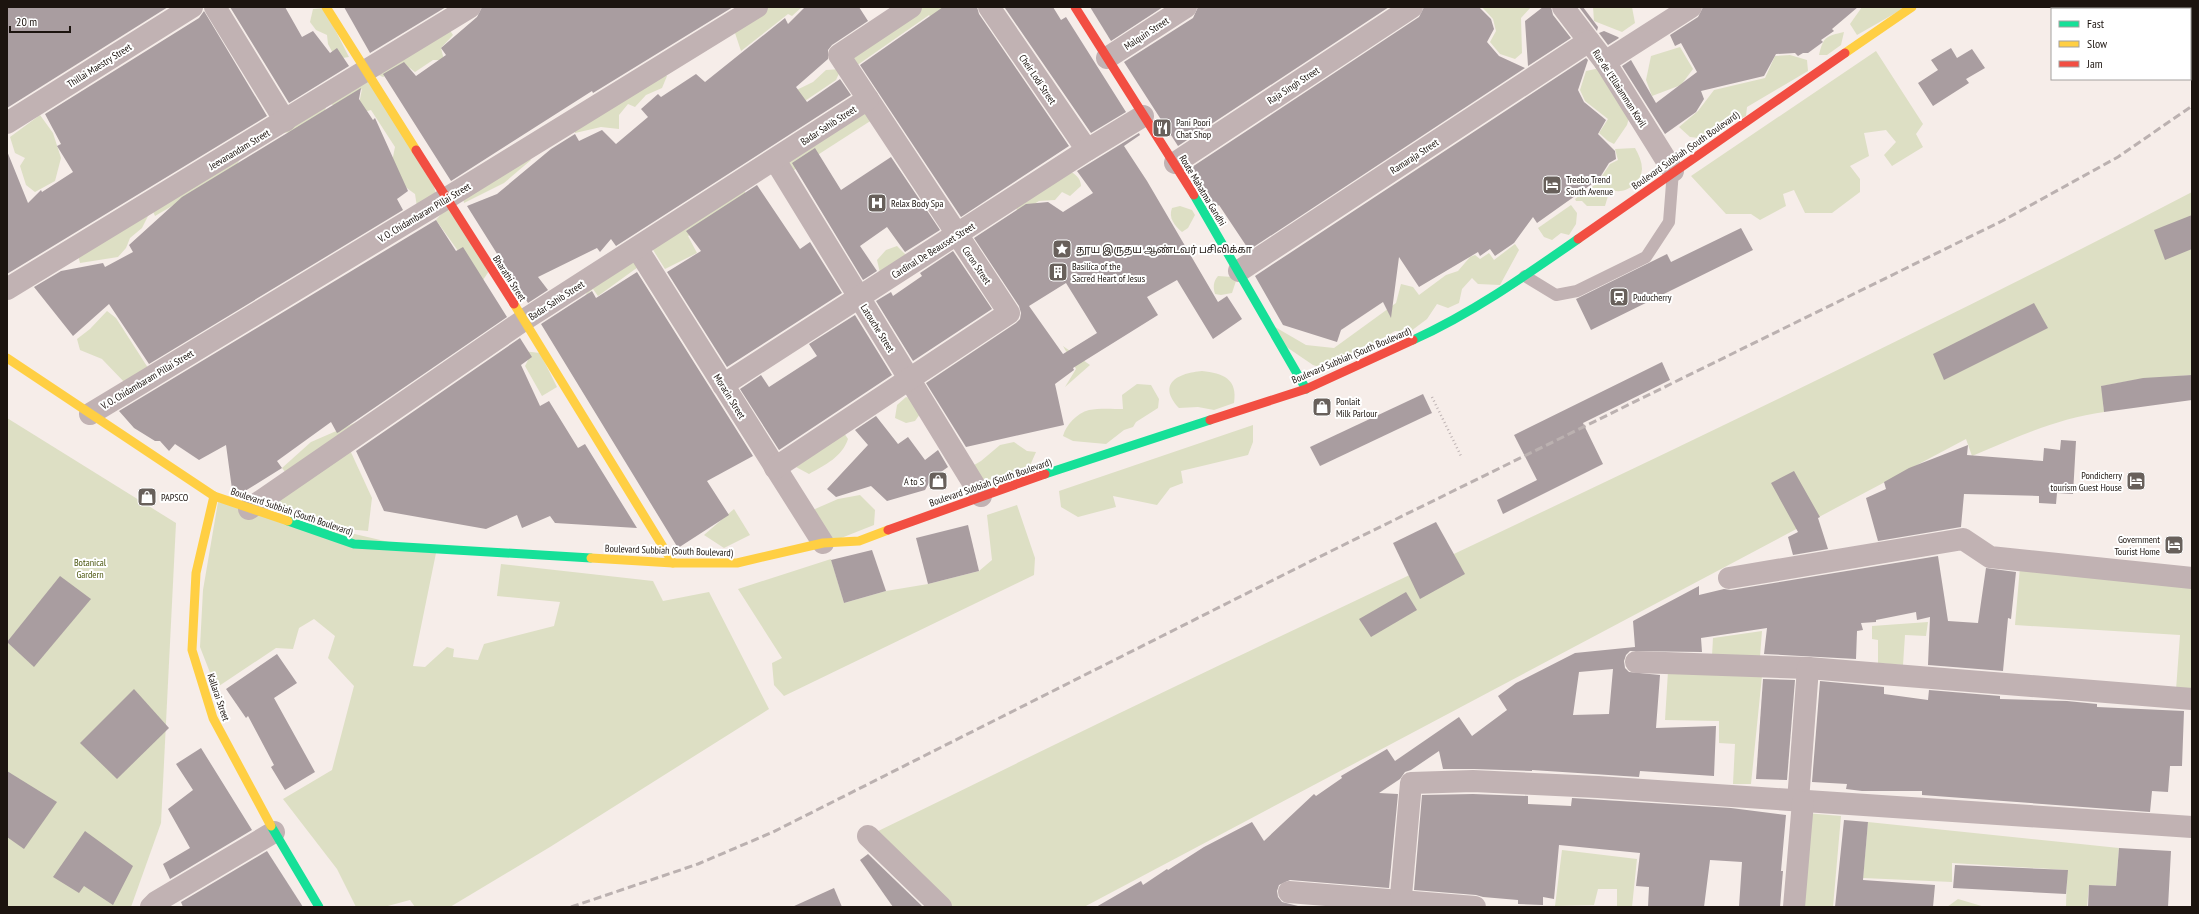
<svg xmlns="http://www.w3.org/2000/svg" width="2199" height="914" viewBox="0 0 2199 914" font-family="'PT Sans Narrow','Noto Sans Tamil',sans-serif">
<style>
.green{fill:#dddfc4}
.building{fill:#a99da0;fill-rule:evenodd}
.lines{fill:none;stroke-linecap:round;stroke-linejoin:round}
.path{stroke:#bdb2b2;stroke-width:2.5;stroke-dasharray:1 3;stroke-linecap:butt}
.lane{stroke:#c1b2b3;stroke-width:12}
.street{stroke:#c1b2b3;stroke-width:22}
.fast{stroke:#16e098;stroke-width:9}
.slow{stroke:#ffcf43;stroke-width:9}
.jam{stroke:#f24e42;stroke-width:9}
.rail{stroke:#bbb1b0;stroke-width:3;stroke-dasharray:8 4;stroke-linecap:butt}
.labels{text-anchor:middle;stroke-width:4;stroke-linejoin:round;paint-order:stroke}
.street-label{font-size:10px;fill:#1c140f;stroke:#fff}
.poi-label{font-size:10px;fill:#1c140f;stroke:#fff;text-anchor:start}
.park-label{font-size:10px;fill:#4c5710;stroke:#fff}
</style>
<rect width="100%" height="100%" fill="#f6ede9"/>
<g class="green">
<path d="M758,7h44l-10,9 -4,-2 -47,37 -7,-21z"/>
<path d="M916,7h28l11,39 -26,-31 -73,51 -12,-10z"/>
<path d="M1482,7h49l-10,11 1,35 -7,6 -15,-5 -10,-12 6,-11 -3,-12z"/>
<path d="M1632,7l3,16 -13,9 -28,-11 -1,-14z"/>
<path d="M1862,7h44l-49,28 -7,-11z"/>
<path d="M324,8l25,49 -13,2 -8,-15 -1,-9 -11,-5 -6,-8 3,-13z"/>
<path d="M445,23l8,12 -12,13 3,12h-11l-18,12 -9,-7 -23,12 -15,-7z"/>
<path d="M1844,32l-3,13 -14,10h-8c4,-18 7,-19 25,-23z"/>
<path d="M1680,47l13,22 -12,16 -29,11 -6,-16 5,-24z"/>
<path d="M1876,51l47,73 -7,10 7,13 -31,19 -8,-11 12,-13 -10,-12 -22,3 5,23 -19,10 10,13v13l-28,21h-27l-11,-23 -11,4 3,12 -26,14 -9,-6h-25l-35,-38z"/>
<path d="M1790,55l17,5 1,11 -61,36 -1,9 -15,7 -14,-1 -9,17 -18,-2 -11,-10 19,-16 16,-21 51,-12 10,-22z"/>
<path d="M648,63l19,13 -5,12 -16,7 -11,12 -7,-3 -9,11v14l-18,-2 -26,6 -3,-23z"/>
<path d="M1605,67l26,43 -4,15 -13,19 -6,-3 -9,-8 9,-14 -23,-18 -5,-11 6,-19z"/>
<path d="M841,69l-5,11 -49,33 -11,-13 37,-18 13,-12z"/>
<path d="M366,76l67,107 4,15 -13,11 -7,-2 -2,-13c-23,-17 -26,-19 -20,-47l-24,-37 -14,4 5,-25 -27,17 -11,-5 3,3 -4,13 -26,19 -6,-4 -7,1 -8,-5 46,-28z"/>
<path d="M866,104l9,14 -87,56 -9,-13z"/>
<path d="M40,115l13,18 8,25 -6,23 -20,11 -9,-7 -6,-19 5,-8 -10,-5 -5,-16z"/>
<path d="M516,144l15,16 -27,23 -40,20 -5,-23z"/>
<path d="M1635,148c4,7 7,14 7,21 -1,16 -20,27 -32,20l-5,17h-18l-5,-5h-6l-1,-2 28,-20 4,4 -5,-7 8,-12 8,-4 -3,-11z"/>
<path d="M247,149l-14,21 -78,46 -3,-7z"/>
<path d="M1068,170c7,4 13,8 13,16l-11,10 -8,-4 -7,8 -16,1 -13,8 -9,2 -2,-9z"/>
<path d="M742,185l5,12 -59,39 9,17 -32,16 -15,-24z"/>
<path d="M2192,192v183l-52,4 -38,7 2,26c-46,6 -89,26 -132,44l-6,-17 -882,468h-140l-74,-72c117,-57 234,-115 352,-171 325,-155 651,-306 970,-472z"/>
<path d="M1571,205l6,8 -1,11 -7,11 -8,-2 -9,7 -8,-3 -6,-9z"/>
<path d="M448,206l43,62 -10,15 -45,-63z"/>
<path d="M1180,206l12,4 3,5 -7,13 -6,4c-7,-6 -14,-14 -10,-24z"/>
<path d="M150,212l-8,16 -12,10 -4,10 -8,9 -38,6 -3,-12z"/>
<path d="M1515,244l4,6 -19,35 -22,-1 -6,-6 -10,11 -3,14 -11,5 -11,-4 -10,15 -16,12h-16l-66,39 -16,-5 -28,-19 -10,-19 31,18 28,3 62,-45 5,-19 12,3 6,8 27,-20 12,-4 12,-14 5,-2 5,4 9,-6 5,7z"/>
<path d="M897,246l9,9 -25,22 -4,-17 9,-10z"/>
<path d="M636,249l9,13 -47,34 -5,-7 -8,7 4,-7z"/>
<path d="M1218,276l14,1 4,4 -4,12 -11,2 -6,-1c-2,-7 -2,-12 3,-18z"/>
<path d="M107,311l9,7 34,53 -23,14 -25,-26 -22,-9 -3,-11 13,-10z"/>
<path d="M1063,346l27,19 -25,22 11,-18z"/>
<path d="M523,351l17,2 17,34 -15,9 -17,-30 3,-6z"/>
<path d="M1202,371c21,2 36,8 32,32l-20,7 -16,-3 -19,1c-23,-25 0,-35 23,-37z"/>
<path d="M1137,384l14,1 8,14 -1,9 -22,14 -3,5 -9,3 -18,14 -33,-3 -10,-5c3,-11 14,-23 26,-26 10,-2 24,-1 34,-1l-1,-14z"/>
<path d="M906,397l8,2 6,15 -5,7 -9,2 -11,-5 2,-13z"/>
<path d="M7,418l169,105 -15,300 -30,84h-124z"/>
<path d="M357,422l-67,56 -8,-10 29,-26z"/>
<path d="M1253,425v17l-5,13 -67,16 2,12 -13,5 -13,17 -44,-9 3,11 -38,10 -17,-10 -2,-16z"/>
<path d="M844,433l4,6c-6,18 -23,26 -39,35l-13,-7z"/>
<path d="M1014,442l13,9 9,1 -12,27 -36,17 -19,-28 12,-7 19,-16z"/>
<path d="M349,448l23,50 -4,33 -44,-4 -54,-21z"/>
<path d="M860,495l15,15 -1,15 -48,19 -12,-19 1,-16 23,-10z"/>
<path d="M218,502l218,51 -23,113 12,1 22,-20 7,2 -1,8 25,3 6,-16 70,-18 6,-24 -63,-6 4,-32 152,17 10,20 46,-9 60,117 -219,138 -100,60h-35l-5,-7 -26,7h-28l-19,-38 -54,-70 49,-29 22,-84 -26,-28 7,-22 -21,-17 -15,9 -6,21 -17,-1 -60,40 -16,-41 3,-57z"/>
<path d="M1017,505l18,53 -1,17 -250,121 -10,-11 -2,-22 10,-5 -44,-69 93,-30 13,44 42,-12 42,-7 51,-13 13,-11 -5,-45z"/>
<path d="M734,509l16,26 -26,13 -20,-13z"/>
<path d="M2020,567l172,18v106l-16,-1 4,-55 -165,-10z"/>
<path d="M1928,622l-2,14 -21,-1 -2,30 -25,-2v-23l-6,-1v-13z"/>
<path d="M1762,631l-2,26 -48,-1 1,-18z"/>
<path d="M1668,671l94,5 -11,108h-18l2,-40 -16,-1v-22l-54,-1z"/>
<path d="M1805,813l36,3 -8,91h-36z"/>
<path d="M1868,822l251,26 -3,38 -27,-1 -2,22h-21l1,-37 -115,-7v19l-89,-4z"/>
<path d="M1562,850l75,9 -5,48h-15v-18h-19l-4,16 -39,1z"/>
<path d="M1958,899l27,8h-38z"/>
</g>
<g class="building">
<path d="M7,7h161l-161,101z"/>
<path d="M230,7h55l17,30 11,-6 17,22 7,-5 12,18 -60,37z"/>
<path d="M344,7h102l-76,46z"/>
<path d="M482,7h251l-140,86 -1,-2 -141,90 -68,-107 21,-12 12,14 30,-21 -5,-7 36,-31z"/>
<path d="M805,7h54l9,14 -36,24 -4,5v9l-32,28 11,15 33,-23 11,16 -235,151 -5,-7 -11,13 -3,-4 -59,29 10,13 -20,13 -61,-97 30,-12 54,-45 24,-15 4,7 23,-11 14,14 32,-27 -7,-8 17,-15 3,3 35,-23 9,8 80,-64 3,6z"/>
<path d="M943,7h34l2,7 90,132 -108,71 -101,-152z"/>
<path d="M1007,7h46l8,13 5,-3 60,95 -35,21 -86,-125z"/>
<path d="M1090,7h73l-52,34z"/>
<path d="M1198,7h191l-211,139 -54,-84 69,-44z"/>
<path d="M1424,7h55l12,12 3,10 -7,13 12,14 26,12 -276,182 -30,-45 -4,3 -23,-41 227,-150z"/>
<path d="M1543,7h8l2,8 18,23 -43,28 -3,-45z"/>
<path d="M1579,7h4l15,20 -1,4z"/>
<path d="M1703,7h155l-26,22 2,2 -13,9 2,2 -15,11h-5l-5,3 -3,-3 -19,1 -12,22 -63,15 3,8 -8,13 -31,22 -43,-68 9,-6 25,43 41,-31 -16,-29 -6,3 -5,-11 28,-18z"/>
<path d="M204,11l63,105 -260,158v-123l21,52 13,-13 1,2 31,-20 -16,-26 4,-2 -16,-30 154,-96z"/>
<path d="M1604,31l14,6 1,1 -11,7 -9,-12z"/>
<path d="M1951,48l6,10 15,-9 13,19 -19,11 3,4 -36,23 -15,-23 20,-13 -7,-10z"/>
<path d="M1586,58l2,2 -10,30 6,12 22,18 -8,14 17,17 1,8 -7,4 -10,16 -62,44 -4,-6 -19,26 -19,13 -5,-7 -10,7 -2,-4 -59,35 -20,-30 -8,61 -8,-16 -42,28 -4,12 -54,-17 -28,-49z"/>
<path d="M361,88l-2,11 14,21 2,-2 33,73 -11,8 6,11 -254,154 -40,-60 -36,32 -39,-49 27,-16 42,-8 2,4 28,-15 -4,-7 53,-48z"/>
<path d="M1139,133l1,2 -16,11 23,35 71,121 9,-6 15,23 -29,20 -36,-59 -30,17 11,18 -85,53 1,2 -19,14 9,41 -98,22 -40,-64 90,-60 4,-4 1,-6 -2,-7 -45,-68 52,-34 22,-2 15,10 30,-19 -16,-22zM1066,283l31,50 -34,21 -34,-48z"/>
<path d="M815,148l26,42 50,-33 49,73 -35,22 -18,-25 -27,19 17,25 -14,9 -71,-117z"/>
<path d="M757,185l43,64 10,-7 32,51 -115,74 -60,-95 34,-21 -15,-20z"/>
<path d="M2192,215v34l-27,11 -11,-30z"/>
<path d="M436,220l20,31 7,-4 44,70 -168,115 -2,1 -6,-11 -54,39 5,7 -37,23 -13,-2 -6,-44 -27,15 -24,-16 -6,7 -9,-10h-5l-21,-13 -15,-17z"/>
<path d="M1741,228l12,22 -162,80 -15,-31 91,-45 4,8z"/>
<path d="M953,251l39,58 -79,52 -37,-60 15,-9 2,4 29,-20 -2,-3z"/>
<path d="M637,272l116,184 -46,25 22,34 -51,33 -137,-224 51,-33 4,7z"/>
<path d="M2034,303l14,25 -104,52 -11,-26z"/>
<path d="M855,315l37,60 -113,75 -39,-61 21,-14 8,12 48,-31 -8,-12z"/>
<path d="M520,338l12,19 -11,8 19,41 9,-5 29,47 7,-4 52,84 -82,-5 -5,-7 -28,12 -5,-13 -31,14 -102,-18 -28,-60z"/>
<path d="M1662,362l8,18 -87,43 20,41 -100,50 -6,-14 40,-20 -23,-45z"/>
<path d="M2192,375v25l-88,12 -3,-26 42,-8z"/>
<path d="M1423,394l9,19 -112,53 -10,-19z"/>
<path d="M876,416l22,28 10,-7 17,23 13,-10 10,17 -17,12 -6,11 -38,11 -16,-15 -35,11 -9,-8 41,-44 -13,-15z"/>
<path d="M2061,440l15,1 -3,53 -16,-1 -1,11 -17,-1v-7l-75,-2 -3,33 -83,14 -12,-43 20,-9 -2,-7 25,-14 59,-23 -1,10 76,6 1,-13 16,2z"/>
<path d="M1794,471l26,46 -2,1 10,31 -35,6 -5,-18 10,-5 -27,-49z"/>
<path d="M1436,522l29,52 -45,25 -27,-56z"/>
<path d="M968,525l11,46 -51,13 -12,-46z"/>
<path d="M872,550l14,41 -42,12 -13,-43z"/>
<path d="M1938,556l10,65 30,2 8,-55 30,4 -5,47 -3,-1 -5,53 -75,-6 2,-48 -13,3 -1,-8 -40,8v2l-15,1 2,7 -6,1 -1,28 -92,-5 3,-26 -66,10 1,14 -72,-1 -4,4 -2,6 1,7 4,4 31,3 -4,53 60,-2 -2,50 -74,-5 -1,6 -107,-7v1l-58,-2h-31l-4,-18 -28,19 -6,2 -5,7 -21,14 19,1 -9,94 -99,-8 -11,5 -2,6 1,6 4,5 20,5h-206l45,-26 2,4 24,-16 1,1 36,-23 48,-25 12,19 50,-47 2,2 26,-18 -1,-2 46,-27 8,12 64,-44 13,19 35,-26 -9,-14 18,-13 59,-30 60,-6 -2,-26 66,-35v9l25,-6 7,1zM1613,669l-4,45 -36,1 6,-43z"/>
<path d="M60,576l31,23 -57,68 -27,-25z"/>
<path d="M1406,592l11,18 -46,27 -12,-18z"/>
<path d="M277,654l20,29 -23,15 41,74 -30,18 -14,-23 3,-2 -26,-49 -2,2 -20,-29z"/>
<path d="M1763,679l32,1 -8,100 -31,-1z"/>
<path d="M1820,681l64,6v7l44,6 1,-10 71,6v3l67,2 30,3v3l87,4 -2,55h-12l-2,26 -16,-1 -2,21 -228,-17v-4h-60l-16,-2 1,-5 -35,-2z"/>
<path d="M134,689l35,39 -52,51 -37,-36z"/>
<path d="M201,748l51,82 -82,49 -7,-15 27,-16 -22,-39 25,-19 -17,-26z"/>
<path d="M7,771l50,31 -33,47 -17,-12z"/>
<path d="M1473,794l55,2v8l43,2 1,-8 159,10 55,7 -5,56h2l-3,36h-41l3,-45 -32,-2 -6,47h-56l1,-20 -13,-1 4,-33 -81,-8 -5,54 -11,-2v8l-25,-1v-4l-35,-3 -7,-2 -62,-5 8,-95z"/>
<path d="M1844,820l24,2 -5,58 72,5 -2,22h-98z"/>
<path d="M85,831l48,35 -20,39 -29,-19 -5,7 -26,-16z"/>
<path d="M2119,848l52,3 -3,56h-80l1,-22 27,1z"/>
<path d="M267,851l36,56h-120l-2,-5z"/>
<path d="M868,854l55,53h-30l-33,-47z"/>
<path d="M1955,865l113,5 -2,24 -113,-6z"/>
<path d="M834,888l8,19h-50z"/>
</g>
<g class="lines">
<path class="path" d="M1432,397l29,59"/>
<path class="lane" d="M1525,276l31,19 21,-4 69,-34 23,-35 4,-51"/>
<g class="street">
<path d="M215,7l70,114"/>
<path d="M989,7l98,143"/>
<path d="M1563,7l42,55 68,109"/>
<path d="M1107,58l79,-51"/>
<path d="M1605,62l86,-55"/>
<path d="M7,123l185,-116"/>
<path d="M775,160l206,336"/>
<path d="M1175,163l237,-156"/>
<path d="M637,248l186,295"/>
<path d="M1239,271l350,-230"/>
<path d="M7,289l463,-282"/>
<path d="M723,385l364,-235 56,-34"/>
<path d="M90,414l357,-216 310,-191"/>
<path d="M775,468l234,-155 -170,-258 72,-48"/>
<path d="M249,509l275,-189 344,-221"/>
<path d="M1729,578l234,-39 27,18 202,21"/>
<path d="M1636,662l172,6 384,31"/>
<path d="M1798,801l10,-133"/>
<path d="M868,836l73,71"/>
<path d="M1289,892l186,15"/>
<path d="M151,907l5,-5 118,-70"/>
<path d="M1400,907l11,-124 62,-2 125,6 594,40"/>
<path d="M1794,907l9,-105"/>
</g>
<g class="fast">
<path d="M1194,195l112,194"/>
<path d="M1413,340c58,-26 112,-64 165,-101"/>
<path d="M1045,474l165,-54"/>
<path d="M288,521l66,23 237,14"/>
<path d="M271,826l48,81"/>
</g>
<g class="slow">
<path d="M326,7l90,143"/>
<path d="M1845,53l67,-46"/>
<path d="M514,304l159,259"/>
<path d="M7,358l207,138 74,25"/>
<path d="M214,496l-18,77 -4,77 21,68 58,108"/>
<path d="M591,558l82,5h64l86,-20 36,-2 29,-11"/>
</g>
<g class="jam">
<path d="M1075,7l119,188"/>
<path d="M416,150l98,154"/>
<path d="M1578,239l267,-186"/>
<path d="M1210,420l96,-31 107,-49"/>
<path d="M888,530l157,-56"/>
</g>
<path class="rail" d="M571,907l127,-43 75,-32 542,-273 687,-338 116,-64 74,-51"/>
</g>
<defs>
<symbol id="restaurant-square" viewBox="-11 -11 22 22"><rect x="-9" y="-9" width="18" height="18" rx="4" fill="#68605b" stroke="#fff"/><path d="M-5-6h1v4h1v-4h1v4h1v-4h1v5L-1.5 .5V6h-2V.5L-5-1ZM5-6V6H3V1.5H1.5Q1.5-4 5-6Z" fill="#fff"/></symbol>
<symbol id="hotel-square" viewBox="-11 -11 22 22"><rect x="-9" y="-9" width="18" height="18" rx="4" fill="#68605b" stroke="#fff"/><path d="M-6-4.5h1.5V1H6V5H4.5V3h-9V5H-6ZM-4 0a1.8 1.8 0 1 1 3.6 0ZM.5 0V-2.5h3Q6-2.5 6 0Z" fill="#fff"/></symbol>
<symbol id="hospital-square" viewBox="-11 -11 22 22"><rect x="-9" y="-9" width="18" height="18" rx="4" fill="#68605b" stroke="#fff"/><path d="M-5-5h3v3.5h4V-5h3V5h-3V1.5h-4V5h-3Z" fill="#fff"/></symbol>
<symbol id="sight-square" viewBox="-11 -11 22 22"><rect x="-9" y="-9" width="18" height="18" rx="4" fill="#68605b" stroke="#fff"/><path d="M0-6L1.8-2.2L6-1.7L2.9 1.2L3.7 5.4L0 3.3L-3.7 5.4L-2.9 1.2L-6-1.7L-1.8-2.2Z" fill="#fff"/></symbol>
<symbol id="building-square" viewBox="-11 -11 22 22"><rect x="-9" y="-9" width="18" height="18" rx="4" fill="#68605b" stroke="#fff"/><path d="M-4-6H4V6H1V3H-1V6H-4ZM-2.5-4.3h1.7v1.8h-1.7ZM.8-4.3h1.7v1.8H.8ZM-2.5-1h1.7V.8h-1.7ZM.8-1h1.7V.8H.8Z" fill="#fff"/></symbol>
<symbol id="station-square" viewBox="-11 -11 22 22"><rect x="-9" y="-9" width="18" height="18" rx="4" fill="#68605b" stroke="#fff"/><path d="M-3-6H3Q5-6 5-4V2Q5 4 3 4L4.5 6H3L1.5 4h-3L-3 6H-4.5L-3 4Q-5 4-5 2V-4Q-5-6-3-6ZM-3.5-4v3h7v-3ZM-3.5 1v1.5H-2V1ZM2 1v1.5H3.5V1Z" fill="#fff"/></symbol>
<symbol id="shop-square" viewBox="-11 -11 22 22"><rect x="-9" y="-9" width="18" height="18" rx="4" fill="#68605b" stroke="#fff"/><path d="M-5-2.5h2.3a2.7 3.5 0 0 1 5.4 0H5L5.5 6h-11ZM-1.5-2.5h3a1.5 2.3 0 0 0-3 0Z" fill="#fff"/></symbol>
</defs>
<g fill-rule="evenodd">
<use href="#restaurant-square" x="1151" y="117" width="22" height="22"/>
<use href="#hotel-square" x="1541" y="174" width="22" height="22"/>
<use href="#hospital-square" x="866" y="192" width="22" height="22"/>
<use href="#sight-square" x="1051" y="238" width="22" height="22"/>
<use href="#building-square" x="1047" y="261" width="22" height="22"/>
<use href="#station-square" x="1608" y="286" width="22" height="22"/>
<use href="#shop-square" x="1311" y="396" width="22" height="22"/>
<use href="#shop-square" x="927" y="470" width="22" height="22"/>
<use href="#hotel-square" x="2125" y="470" width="22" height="22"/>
<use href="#shop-square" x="136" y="486" width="22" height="22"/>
<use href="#hotel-square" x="2163" y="534" width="22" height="22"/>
</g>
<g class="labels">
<g class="street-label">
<text transform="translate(1146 33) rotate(-33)" y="4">Malquin Street</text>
<text transform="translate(99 65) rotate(-32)" y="4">Thillai Maestry Street</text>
<text transform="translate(1038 79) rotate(56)" y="4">Cheir Lodi Street</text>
<text transform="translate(1293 85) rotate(-33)" y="4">Raja Singh Street</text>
<text transform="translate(1620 88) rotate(57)" y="4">Rue de l'Ellaiamman Kovil</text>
<text transform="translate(828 125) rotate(-33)" y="4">Badar Sahib Street</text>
<text transform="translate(239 149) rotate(-31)" y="4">Jeevanandam Street</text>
<text transform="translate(1685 150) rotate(-35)" y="4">Boulevard Subbiah (South Boulevard)</text>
<text transform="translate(1414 156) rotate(-33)" y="4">Ramaraja Street</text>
<text transform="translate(1203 190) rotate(59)" y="4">Route Mahatma Gandhi</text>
<text transform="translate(424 212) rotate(-31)" y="4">V. O. Chidambaram Pillai Street</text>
<text transform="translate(933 250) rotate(-32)" y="4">Cardinal De Beausset Street</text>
<text transform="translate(977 265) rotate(56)" y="4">Coron Street</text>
<text transform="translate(510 278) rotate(57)" y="4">Bharathi Street</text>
<text transform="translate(556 300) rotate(-33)" y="4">Badar Sahib Street</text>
<text transform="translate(878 328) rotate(58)" y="4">Latouche Street</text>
<text transform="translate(1351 355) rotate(-23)" y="4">Boulevard Subbiah (South Boulevard)</text>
<text transform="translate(147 379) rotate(-31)" y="4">V. O. Chidambaram Pillai Street</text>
<text transform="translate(730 396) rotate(58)" y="4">Moracin Street</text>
<text transform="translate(990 482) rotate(-19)" y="4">Boulevard Subbiah (South Boulevard)</text>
<text transform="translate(292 511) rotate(19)" y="4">Boulevard Subbiah (South Boulevard)</text>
<text transform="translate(669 550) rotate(2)" y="4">Boulevard Subbiah (South Boulevard)</text>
<text transform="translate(219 697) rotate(71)" y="4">Kallarai Street</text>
</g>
<g class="poi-label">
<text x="1176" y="126">Pani Poori<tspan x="1176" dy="12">Chat Shop</tspan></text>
<text x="1566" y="183">Treebo Trend<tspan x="1566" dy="12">South Avenue</tspan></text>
<text x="891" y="207">Relax Body Spa</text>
<text x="1076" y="253">தூய இருதய ஆண்டவர் பசிலிக்கா</text>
<text x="1072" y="270">Basilica of the<tspan x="1072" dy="12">Sacred Heart of Jesus</tspan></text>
<text x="1633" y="301">Puducherry</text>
<text x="1336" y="405">Ponlait<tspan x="1336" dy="12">Milk Parlour</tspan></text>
<text x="2122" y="479" text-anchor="end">Pondicherry<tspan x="2122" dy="12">tourism Guest House</tspan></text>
<text x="924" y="485" text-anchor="end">A to S</text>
<text x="161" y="501">PAPSCO</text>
<text x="2160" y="543" text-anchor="end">Government<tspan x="2160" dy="12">Tourist Home</tspan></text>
</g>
<g class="park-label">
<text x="90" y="566">Botanical<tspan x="90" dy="12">Gardern</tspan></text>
</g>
</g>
<rect width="2199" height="914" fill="none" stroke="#1c140f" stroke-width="16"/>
<rect x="2051" y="8" width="140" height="72" fill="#ffffff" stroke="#a4a19f"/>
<rect x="2059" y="21" width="20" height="6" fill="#16e098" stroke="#a4a19f"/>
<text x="2087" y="28" font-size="12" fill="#1c140f">Fast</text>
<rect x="2059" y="41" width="20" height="6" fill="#ffcf43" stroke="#a4a19f"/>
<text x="2087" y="48" font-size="12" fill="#1c140f">Slow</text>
<rect x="2059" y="61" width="20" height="6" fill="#f24e42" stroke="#a4a19f"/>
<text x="2087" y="68" font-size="12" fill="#1c140f">Jam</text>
<path d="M10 26v6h60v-6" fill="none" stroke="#1c140f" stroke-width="2"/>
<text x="16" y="26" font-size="12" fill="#1c140f" stroke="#ffffff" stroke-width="3" paint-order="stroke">20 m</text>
</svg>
